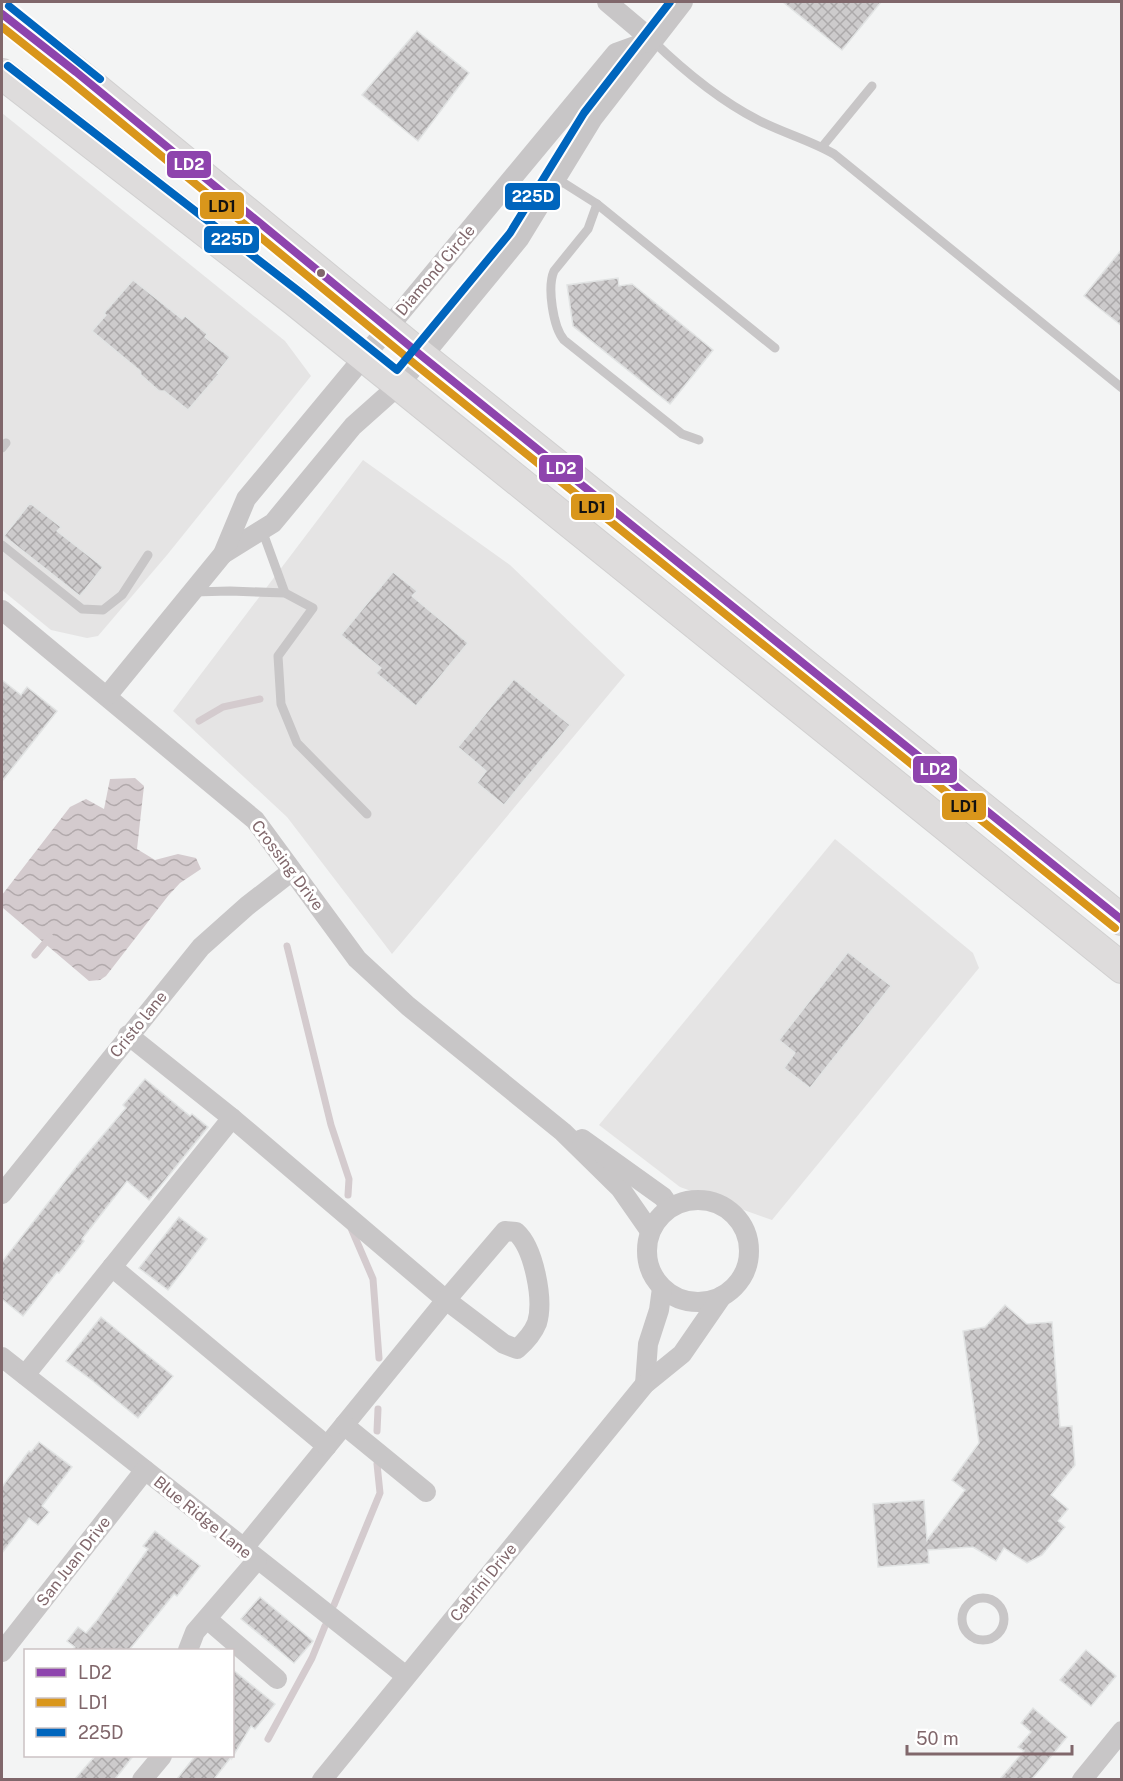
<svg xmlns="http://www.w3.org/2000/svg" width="1123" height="1781" viewBox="0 0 1123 1781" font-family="'Public Sans',sans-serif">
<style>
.built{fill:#e5e4e4}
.water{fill:url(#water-waves)}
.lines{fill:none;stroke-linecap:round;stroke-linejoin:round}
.stream{stroke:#d4cbce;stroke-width:7}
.building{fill:url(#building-cross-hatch);stroke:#e2e4e4;stroke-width:1.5}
.primary-casing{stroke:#d1d0d0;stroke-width:32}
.service{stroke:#c8c6c7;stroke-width:9}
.minor{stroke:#c8c6c7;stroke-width:20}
.primary{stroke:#dedcdc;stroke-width:30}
.bus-1-casing{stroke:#fff;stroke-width:12}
.bus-2-casing{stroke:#fff;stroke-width:12}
.bus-3-casing{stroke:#fff;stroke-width:12}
.bus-1{stroke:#8e44ad;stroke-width:8}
.bus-2{stroke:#d9961b;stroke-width:8}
.bus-3{stroke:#0065bd;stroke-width:8}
.bus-dot{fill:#80676b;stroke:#fff;stroke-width:2}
.labels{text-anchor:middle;stroke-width:6;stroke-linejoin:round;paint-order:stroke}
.street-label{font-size:16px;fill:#80676b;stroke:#fff}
.line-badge{stroke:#fff;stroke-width:2}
.badge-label{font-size:16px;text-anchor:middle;font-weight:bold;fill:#fff}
.pale-badge-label{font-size:16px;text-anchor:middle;font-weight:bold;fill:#111}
</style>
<defs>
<pattern id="water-waves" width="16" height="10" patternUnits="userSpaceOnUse" patternTransform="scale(1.5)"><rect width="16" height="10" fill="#d4cbce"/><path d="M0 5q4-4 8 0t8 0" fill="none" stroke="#b1a9ab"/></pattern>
<pattern id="building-cross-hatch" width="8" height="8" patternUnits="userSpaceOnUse" patternTransform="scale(1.5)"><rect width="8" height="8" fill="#cdcbcc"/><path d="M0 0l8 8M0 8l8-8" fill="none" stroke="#aca9aa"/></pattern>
</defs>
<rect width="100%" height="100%" fill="#f3f4f4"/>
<g class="built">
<path d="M2,113l283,228 26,35 -144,179 -69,81 -11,2 -36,-8 -49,-40z"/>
<path d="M363,460l147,105 115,110 -233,279 -105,-137 -114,-106z"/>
<path d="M835,839l138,114 6,15 -207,252 -92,-33 -81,-62z"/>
</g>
<path class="water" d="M135,778l9,8 -7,63 18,11 23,-6 18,4 5,11 -21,14 -12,13 -62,80 -6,4 -11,1 -86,-73 -1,-13 68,-88 16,-8 18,10 6,-30z"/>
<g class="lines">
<g class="stream">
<path d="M199,721l24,-14 37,-8"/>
<path d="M287,946l44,179 18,54 -1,16"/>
<path d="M35,955l15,-18"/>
<path d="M351,1228l22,51 6,79"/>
<path d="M377,1431l1,-22"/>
<path d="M334,1605l46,-112 -3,-29"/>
<path d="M268,1739l44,-81 13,-32"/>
</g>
</g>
<g class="building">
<path d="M783,2h98l-39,48z"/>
<path d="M417,31l52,42 -51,68 -56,-46z"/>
<path d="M1122,249v77l-38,-30z"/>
<path d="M618,278l1,8 13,-2 81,66 -43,54 -97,-78 -6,-41z"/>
<path d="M133,280l49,39 3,-3 22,18 -2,3 25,20 -13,16 2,1 -31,36 -24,-19h-5l-18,-16 -1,-4 -48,-40 14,-16 -2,-2z"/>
<path d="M30,503l31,24 -4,4 46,36 -23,29 -76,-60z"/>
<path d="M393,572l24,19 -5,5 56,47 -52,63 -40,-33 5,-5 -40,-33z"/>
<path d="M514,679l56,46 -66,80 -27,-22 9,-12 -28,-24z"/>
<path d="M2,680l19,15 6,-8 30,24 -55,70z"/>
<path d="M848,952l43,34 -81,102 -26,-20 11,-15 -16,-13z"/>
<path d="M145,1079l45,37 2,-2 16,13 -59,73 -22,-19 -45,58 2,2 -25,32 -2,-1 -34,44 -21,-17v-37l78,-100 46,-54 -3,-3z"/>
<path d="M179,1217l28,22 -39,51 -29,-22z"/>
<path d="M1005,1305l22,19 25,-2 8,105 12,-1 3,39 -24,30 17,14 -10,12 7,6 -23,28 -15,8 -23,-15 -8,13 -23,-14 -45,3 1,13 -51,4 -5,-63 51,-4 3,40 38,-50 -13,-10 27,-37 -16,-112 22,-4z"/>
<path d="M101,1317l72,59 -35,42 -45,-37 -27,-20z"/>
<path d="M39,1442l33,25 -30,39 7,6 -11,13 -9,-7 -27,35v-66l27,-36 2,1z"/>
<path d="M155,1531l45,35 -23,30 -3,-2 -45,56h-57l3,-3 -8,-6 11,-14 8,6 12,-14 50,-70 -5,-3z"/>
<path d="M260,1597l53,44 -19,22 -53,-44z"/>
<path d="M1086,1650l30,26 -25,30 -31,-26z"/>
<path d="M232,1669l43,35 -20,25 -4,-3 -19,32v-2l-18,23h-37l19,-24h36z"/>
<path d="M1033,1708l34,29 -35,42h-32l24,-28 -6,-4 13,-15 -10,-9z"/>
<path d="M96,1755h38l-19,24h-40z"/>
</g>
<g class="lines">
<defs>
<g id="primary">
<path d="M2,14l74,58 347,285 699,563"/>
<path d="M2,74l293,227 827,667"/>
</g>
</defs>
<use href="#primary" class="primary-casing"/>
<g class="service">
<path d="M652,40c31,30 67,60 106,80 25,13 52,20 76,34l288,234"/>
<path d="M822,147l50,-61"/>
<path d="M556,178l41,26 178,144"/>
<path d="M597,204l-9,25 -34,42c-7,16 -1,56 10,69l118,94 17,6"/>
<path d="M2,448l4,-5"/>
<path d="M262,530l23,63"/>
<path d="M2,545l80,64 21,1 19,-15 26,-40"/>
<path d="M193,592l37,-1 55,2 28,15 -35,48 3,48 16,39 70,71"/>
<circle cx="983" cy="1619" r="21"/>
</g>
<g class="minor">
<path d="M607,2l45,38"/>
<path d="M223,554l50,-31 80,-97 46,-41 120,-146 74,-121 90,-116"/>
<path d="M2,610l253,210 102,139 51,47 155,126 57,56 30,43"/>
<path d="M107,696l116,-142 23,-55 370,-446 36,-13"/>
<path d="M128,1035l104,83 214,182 -203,249"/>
<path d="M582,1139l81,58 7,10"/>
<path d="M2,1194l199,-247 46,-41 45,-35"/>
<circle cx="698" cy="1251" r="51"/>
<path d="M505,1231l11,1c18,16 28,68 21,91 -4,10 -12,19 -20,26l-13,-5 -58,-44z"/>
<path d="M112,1267l215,179"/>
<path d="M2,1357l404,319"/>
<path d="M25,1375l207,-257"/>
<path d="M645,1384l3,-40 11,-34 3,-22"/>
<path d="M344,1425l82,67"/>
<path d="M207,1619l70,60"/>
<path d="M188,1650l7,-18 62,-72"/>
<path d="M2,1652l143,-182"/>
<path d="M142,1780l20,-24"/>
<path d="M322,1780l323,-396 37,-30 40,-58"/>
<path d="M1082,1780l40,-49"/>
</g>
<use href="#primary" class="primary"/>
<defs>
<path id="bus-1" d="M2,14l74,58 347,285 699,563"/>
<path id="bus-2" d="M2,27l67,53 347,285 699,563"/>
<g id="bus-3">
<path d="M9,6l91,73"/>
<path d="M8,66l293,227 96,77 113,-137 74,-120 86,-111"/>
</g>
</defs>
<use href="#bus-1" class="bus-1-casing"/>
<use href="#bus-2" class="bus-2-casing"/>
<use href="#bus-3" class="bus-3-casing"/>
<use href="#bus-1" class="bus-1"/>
<use href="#bus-2" class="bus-2"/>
<use href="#bus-3" class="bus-3"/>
</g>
<circle class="bus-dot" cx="321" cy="273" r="5"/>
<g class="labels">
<g class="street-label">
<text transform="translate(435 270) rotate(-50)" y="6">Diamond Circle</text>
<text transform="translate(288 865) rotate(53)" y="6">Crossing Drive</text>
<text transform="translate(138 1024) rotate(-51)" y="6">Cristo lane</text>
<text transform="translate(203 1517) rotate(39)" y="6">Blue Ridge Lane</text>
<text transform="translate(73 1561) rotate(-52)" y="6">San Juan Drive</text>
<text transform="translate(483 1582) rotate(-51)" y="6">Cabrini Drive</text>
</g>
</g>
<g class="line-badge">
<rect x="166" y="150" width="46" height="29" rx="6" fill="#8e44ad"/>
<rect x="504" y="182" width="57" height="29" rx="6" fill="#0065bd"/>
<rect x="199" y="191" width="46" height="29" rx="6" fill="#d9961b"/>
<rect x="203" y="225" width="57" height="29" rx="6" fill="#0065bd"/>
<rect x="538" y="454" width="46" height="29" rx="6" fill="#8e44ad"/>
<rect x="570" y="493" width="45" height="28" rx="6" fill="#d9961b"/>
<rect x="912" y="755" width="46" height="29" rx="6" fill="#8e44ad"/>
<rect x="941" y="792" width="46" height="29" rx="6" fill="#d9961b"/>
</g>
<g class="badge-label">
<text x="189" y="170">LD2</text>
<text x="533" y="202">225D</text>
<text x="232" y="245">225D</text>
<text x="561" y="474">LD2</text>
<text x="935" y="775">LD2</text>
</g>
<g class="pale-badge-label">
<text x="222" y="212">LD1</text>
<text x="592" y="513">LD1</text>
<text x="964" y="812">LD1</text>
</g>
<rect width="1123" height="1781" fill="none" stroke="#80676b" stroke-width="6"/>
<rect x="24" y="1649" width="210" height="108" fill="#ffffff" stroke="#ccc2c4" stroke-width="1.5"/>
<rect x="36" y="1668" width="30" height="9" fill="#8e44ad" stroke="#ccc2c4" stroke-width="1.5"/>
<text x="78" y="1679" font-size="18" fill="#80676b">LD2</text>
<rect x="36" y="1698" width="30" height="9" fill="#d9961b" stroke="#ccc2c4" stroke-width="1.5"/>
<text x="78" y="1709" font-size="18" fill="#80676b">LD1</text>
<rect x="36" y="1728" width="30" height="9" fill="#0065bd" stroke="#ccc2c4" stroke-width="1.5"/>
<text x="78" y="1739" font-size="18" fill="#80676b">225D</text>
<path d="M907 1745v9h165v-9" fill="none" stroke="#80676b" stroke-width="3"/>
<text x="916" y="1745" font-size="18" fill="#80676b" stroke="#ffffff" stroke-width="4.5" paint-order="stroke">50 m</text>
</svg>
